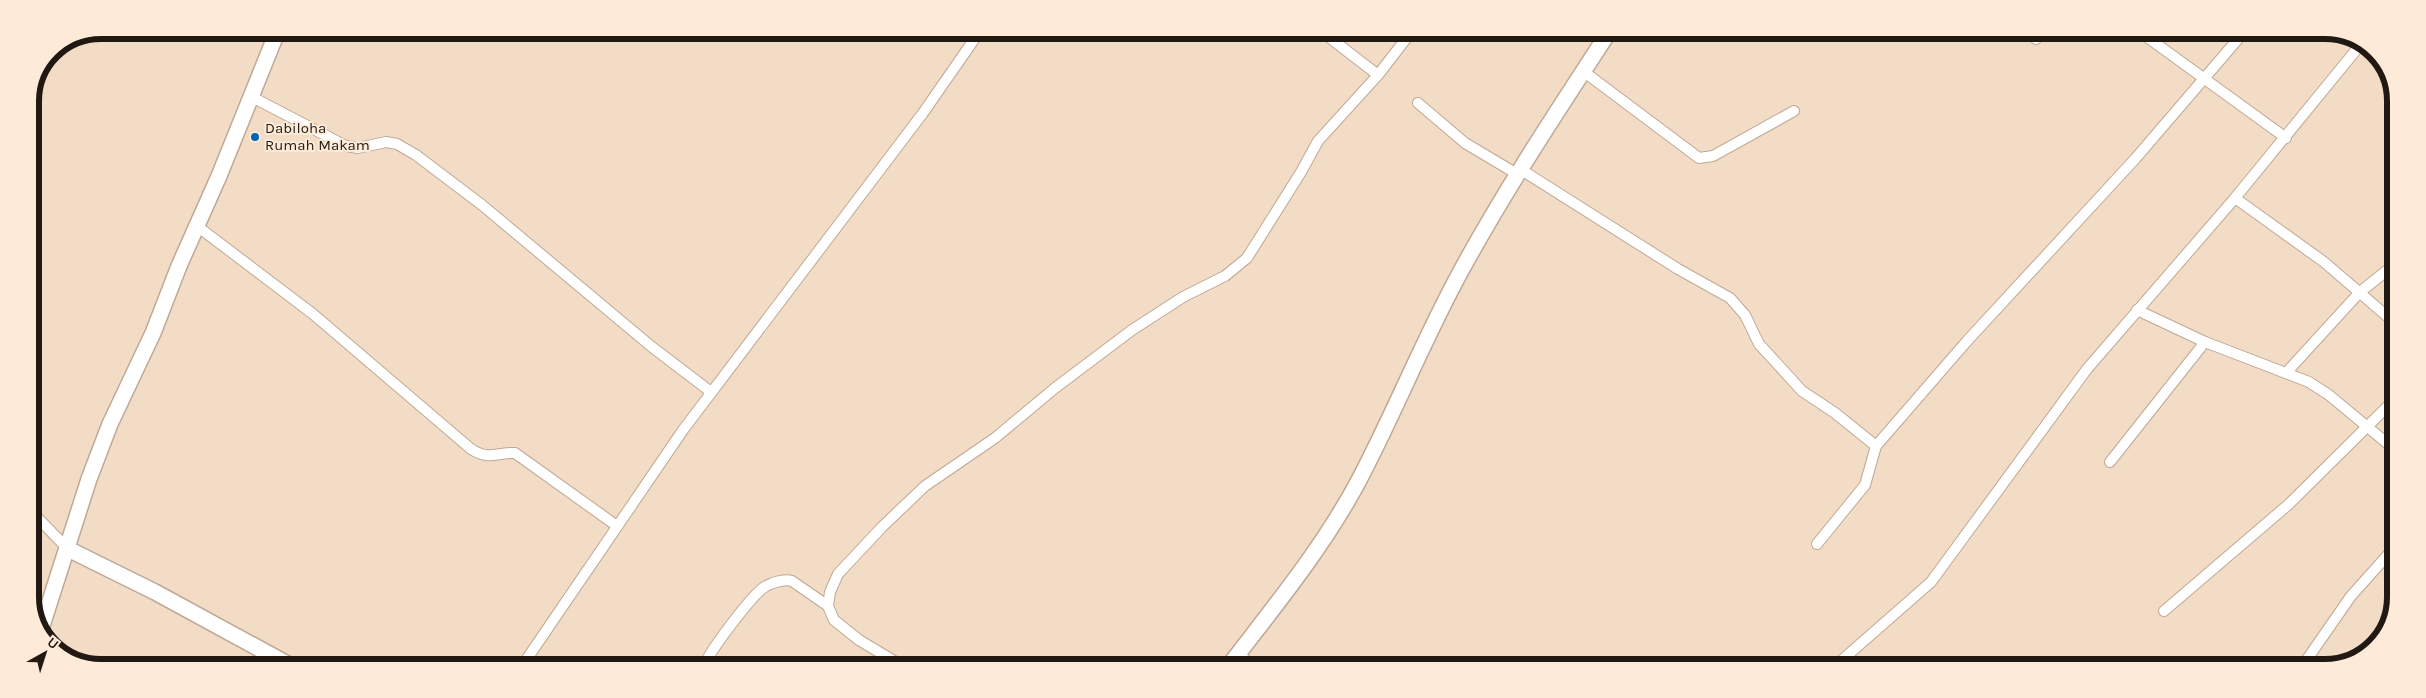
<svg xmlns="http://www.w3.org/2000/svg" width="2426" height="698" viewBox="0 0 2426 698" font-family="Karla,sans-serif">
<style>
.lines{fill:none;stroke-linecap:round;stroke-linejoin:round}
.street-casing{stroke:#bfa894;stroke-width:12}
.secondary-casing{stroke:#bfa894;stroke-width:18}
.street{stroke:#fff;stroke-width:10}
.secondary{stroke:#fff;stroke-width:15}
.poi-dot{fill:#0066b2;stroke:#fdead8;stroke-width:2}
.labels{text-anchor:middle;stroke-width:4;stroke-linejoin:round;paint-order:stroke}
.poi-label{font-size:15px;fill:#211911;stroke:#fdead8;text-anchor:start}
.rim{fill:none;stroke:#211911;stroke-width:6}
</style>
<rect width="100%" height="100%" fill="#f3dcc6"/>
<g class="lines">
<defs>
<g id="street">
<path d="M1321,31l57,44"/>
<path d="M2102,32h10"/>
<path d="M2140,32l146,106"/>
<path d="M2036,39l4,-7"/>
<path d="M1583,71l116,87 14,-2 81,-45"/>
<path d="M252,97l94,49 12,2 28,-6 11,2 19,11 66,50 170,142 59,45"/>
<path d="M1418,103l47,40 52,31"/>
<path d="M1520,169l158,100 52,29 15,17 14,29 43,47 33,22 41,33"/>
<path d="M2235,198l89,64 71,61"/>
<path d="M197,226l116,88 158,135c19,12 25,3 44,4l102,73"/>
<path d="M2137,310l68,32 104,40 20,13 65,54"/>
<path d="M2286,373l74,-81 35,-28"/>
<path d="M2110,462l95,-120"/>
<path d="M30,510l38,39"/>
<path d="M1817,544l48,-59 11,-39 91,-105 168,-182 109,-127"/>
<path d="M2164,611l125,-107 106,-105"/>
<path d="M1238,654l17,13"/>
<path d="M522,666l161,-236 240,-317 57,-82"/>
<path d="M704,666c5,-14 49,-73 62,-80 7,-4 19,-7 26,-5l36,25"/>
<path d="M904,667l-45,-27 -25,-20 -6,-14 2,-14 8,-18 44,-47 43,-41 70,-48 60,-50 77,-58 51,-33 42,-21 22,-18 54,-86 17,-31 60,-66 34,-44"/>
<path d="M1834,667l97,-85 156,-213 148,-171 126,-154"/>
<path d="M2301,668l50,-72 43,-48"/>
</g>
<g id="secondary">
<path d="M68,549l87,43 136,74"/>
<path d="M41,629l48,-150 21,-55 43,-91 26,-67 40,-90 59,-146"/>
<path d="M1228,667c46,-60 94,-118 130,-185 37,-70 66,-144 104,-213 45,-82 96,-159 147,-237"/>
</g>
</defs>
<use href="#street" class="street-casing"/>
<use href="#secondary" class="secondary-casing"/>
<use href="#street" class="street"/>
<use href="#secondary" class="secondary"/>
</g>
<circle class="poi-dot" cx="255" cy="137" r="5"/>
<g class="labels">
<g class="poi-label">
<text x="265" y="133">Dabiloha<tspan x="265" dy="17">Rumah Makam</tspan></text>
</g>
</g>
<path d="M0 0H2426V698H0ZM101 39H2325A62 62 0 0 1 2387 101V597A62 62 0 0 1 2325 659H101A62 62 0 0 1 39 597V101A62 62 0 0 1 101 39Z" fill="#fdead8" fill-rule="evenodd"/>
<path class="rim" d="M101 39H2325A62 62 0 0 1 2387 101V597A62 62 0 0 1 2325 659H101A62 62 0 0 1 39 597V101A62 62 0 0 1 101 39Z"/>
<g transform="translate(45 653) rotate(39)" stroke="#fdead8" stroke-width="4" paint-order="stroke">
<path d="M0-4L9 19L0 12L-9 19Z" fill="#211911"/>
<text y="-8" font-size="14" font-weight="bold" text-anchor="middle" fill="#211911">U</text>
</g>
</svg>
